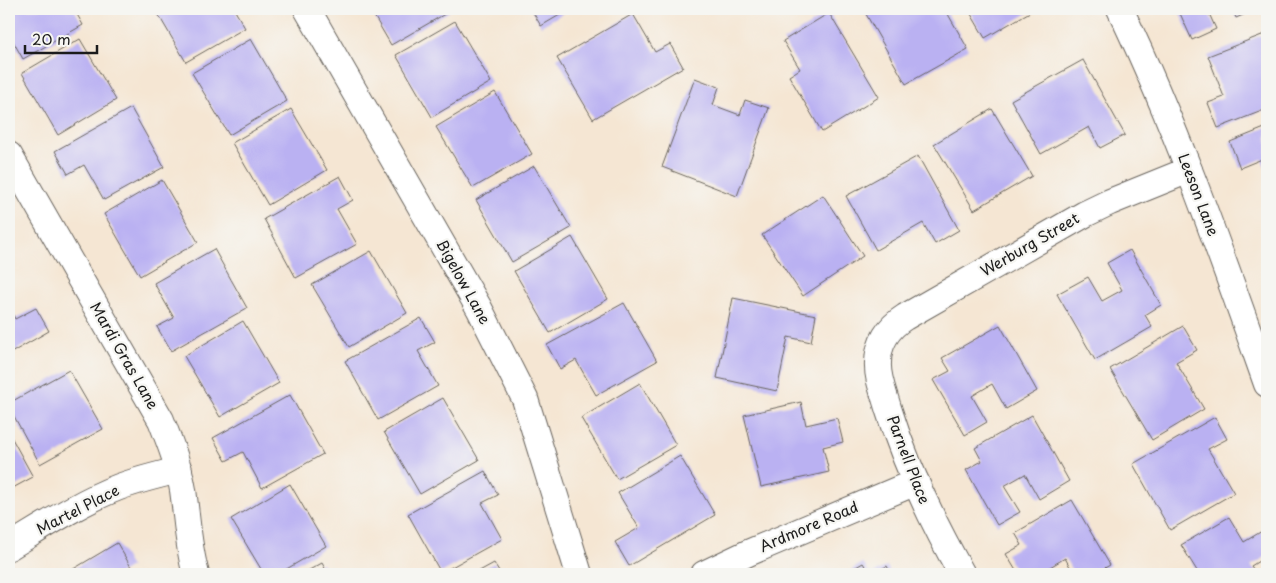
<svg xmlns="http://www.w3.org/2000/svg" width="1276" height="583" viewBox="0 0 1276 583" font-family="'Playpen Sans',sans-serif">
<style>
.building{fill:#bab1f2}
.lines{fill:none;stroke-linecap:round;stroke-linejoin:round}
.minor-casing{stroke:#68635c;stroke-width:28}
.minor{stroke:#fff;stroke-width:26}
.labels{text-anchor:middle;stroke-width:4.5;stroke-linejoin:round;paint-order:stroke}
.street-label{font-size:15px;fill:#1c1c1c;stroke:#f6f6f2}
</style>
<rect width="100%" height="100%" fill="#f6f6f2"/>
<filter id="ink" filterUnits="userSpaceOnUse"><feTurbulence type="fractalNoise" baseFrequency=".02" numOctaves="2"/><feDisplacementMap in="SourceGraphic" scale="10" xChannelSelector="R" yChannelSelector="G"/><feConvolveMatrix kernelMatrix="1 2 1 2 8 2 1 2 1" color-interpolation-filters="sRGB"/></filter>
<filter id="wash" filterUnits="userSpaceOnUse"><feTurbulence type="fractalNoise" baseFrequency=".0096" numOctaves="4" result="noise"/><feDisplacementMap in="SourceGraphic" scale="20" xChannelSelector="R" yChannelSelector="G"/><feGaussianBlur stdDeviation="1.12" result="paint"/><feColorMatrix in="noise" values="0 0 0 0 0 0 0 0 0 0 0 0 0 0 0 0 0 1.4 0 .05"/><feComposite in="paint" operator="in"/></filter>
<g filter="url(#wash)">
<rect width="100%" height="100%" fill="#f5e6d3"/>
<g id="blocks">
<g class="building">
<path d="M9,9h65l9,16 -60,34 -14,-25z"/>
<path d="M155,9h79l11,19 -59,34z"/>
<path d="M370,9h78l2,2 -59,34z"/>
<path d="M531,9h39l-29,17z"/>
<path d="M863,9h82l23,40 -62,35z"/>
<path d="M968,9h67l-50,29z"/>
<path d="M1178,9h29l9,20 -24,11z"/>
<path d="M1232,9h25l-21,9z"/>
<path d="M829,13l50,84 -57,35 -33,-56 11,-7 -17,-28z"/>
<path d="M633,14l22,38 15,-8 13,23 -90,52 -36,-61z"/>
<path d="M455,21l36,61 -59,35 -36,-62z"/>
<path d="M1267,33v76l-49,19 -10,-25 16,-6 -16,-41z"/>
<path d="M80,39l36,61 -58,35 -36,-62z"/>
<path d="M251,39l36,62 -58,34 -37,-62z"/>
<path d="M1083,60l42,75 -25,13 -11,-21 -48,27 -30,-54z"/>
<path d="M695,78l24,9 -6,18 27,10 5,-15 24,8 -32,88 -75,-29z"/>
<path d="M495,92l37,62 -59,34 -37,-61z"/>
<path d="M131,108l33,59 -60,33 -20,-35 -16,9 -13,-23z"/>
<path d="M291,109l36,61 -59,35 -36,-62z"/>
<path d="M992,109l40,67 -58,34 -40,-66z"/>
<path d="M1267,127v44l-5,-12 -22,9 -10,-26z"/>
<path d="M918,156l41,74 -24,14 -12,-21 -47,27 -30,-54z"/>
<path d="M534,166l37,62 -59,34 -36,-62z"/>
<path d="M340,176l13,24 -16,9 20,35 -61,34 -32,-59z"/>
<path d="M162,180l36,62 -58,34 -36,-62z"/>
<path d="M823,195l40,61 -60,40 -41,-61z"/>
<path d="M572,237l36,62 -58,34 -36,-62z"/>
<path d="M214,249l33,59 -76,43 -14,-24 17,-9 -20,-35z"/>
<path d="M1130,250l31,55 -16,10 7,12 -57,33 -38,-66 31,-17 14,24 20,-11 -15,-27z"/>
<path d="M371,251l36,62 -58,34 -37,-62z"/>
<path d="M733,298l83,17 -5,27 -23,-5 -11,54 -60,-13z"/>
<path d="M624,303l33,58 -61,34 -20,-35 -16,9 -13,-24z"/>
<path d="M9,307l6,12 21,-11 13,23 -40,23z"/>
<path d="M421,318l14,24 -17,9 20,35 -60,34 -33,-59z"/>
<path d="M243,321l36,62 -59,34 -36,-61z"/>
<path d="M1000,325l37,66 -31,18 -14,-25 -20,12 15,26 -22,13 -32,-55 17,-9 -8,-13z"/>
<path d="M1183,326l14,24 -21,12 28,47 -52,31 -42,-71z"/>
<path d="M69,370l34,59 -63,35 -31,-57v-4z"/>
<path d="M640,383l36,62 -59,34 -36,-61z"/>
<path d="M290,395l33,59 -61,34 -19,-36 -17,9 -13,-23z"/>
<path d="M443,398l36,62 -59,34 -36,-62z"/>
<path d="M801,402l5,23 31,-7 6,24 -20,5 6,25 -68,15 -17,-72z"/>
<path d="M1032,415l37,66 -30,18 -14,-25 -21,12 16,26 -23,13 -31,-55 16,-9 -7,-13z"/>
<path d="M1215,417l12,22 -19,10 26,44 -64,37 -37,-66z"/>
<path d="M9,433l24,44 -24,13z"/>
<path d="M680,456l35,59 -86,51 -14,-24 24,-14 -21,-35z"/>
<path d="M485,471l13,24 -16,8 20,36 -61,34 -33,-59z"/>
<path d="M290,484l36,62 -48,28h-14l-33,-55z"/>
<path d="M1072,500l38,65 -16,9h-20l-9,-16 -20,12 2,4h-29l-12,-20 16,-9 -7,-12z"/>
<path d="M1229,517l15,25 23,-14v28l-16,10 6,8h-58l-18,-29z"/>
<path d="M117,543l14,24 -12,7h-54z"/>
<path d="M322,563l6,11h-26z"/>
<path d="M494,563l7,11h-27z"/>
<path d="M863,563l7,11h-26z"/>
<path d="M887,566l4,8h-19z"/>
</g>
</g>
</g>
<g filter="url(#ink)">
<use href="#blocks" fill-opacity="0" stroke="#68635c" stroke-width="1"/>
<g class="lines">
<defs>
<g id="minor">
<path d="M307,9l172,299 46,91 54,175"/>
<path d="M1120,9c58,121 102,248 147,375"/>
<path d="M9,155l152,265c9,23 18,46 22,70 4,28 5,57 13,84"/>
<path d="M9,547c35,-21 71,-45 110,-60 19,-7 39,-12 60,-17"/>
<path d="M704,574l44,-21 168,-71"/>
<path d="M962,574c-30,-53 -56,-108 -74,-166 -4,-15 -11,-30 -10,-45 0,-20 11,-36 27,-46l180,-103 25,-12 79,-32"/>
</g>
</defs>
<use href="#minor" class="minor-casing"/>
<use href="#minor" class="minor"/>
</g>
</g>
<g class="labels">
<g class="street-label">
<text transform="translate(1198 195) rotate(69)" y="5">Leeson Lane</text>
<text transform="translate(1030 245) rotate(-30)" y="5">Werburg Street</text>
<text transform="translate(463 282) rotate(61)" y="5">Bigelow Lane</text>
<text transform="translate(124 356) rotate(60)" y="5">Mardi Gras Lane</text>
<text transform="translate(908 460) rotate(69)" y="5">Parnell Place</text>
<text transform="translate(78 510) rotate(-27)" y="5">Martel Place</text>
<text transform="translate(809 527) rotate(-23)" y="5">Ardmore Road</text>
</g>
</g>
<rect width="1276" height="583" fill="none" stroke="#f6f6f2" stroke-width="30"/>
<path d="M25 45v8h72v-8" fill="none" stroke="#1c1c1c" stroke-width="2.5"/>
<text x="32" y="45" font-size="15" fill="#1c1c1c" stroke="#f6f6f2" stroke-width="4" paint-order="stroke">20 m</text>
</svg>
